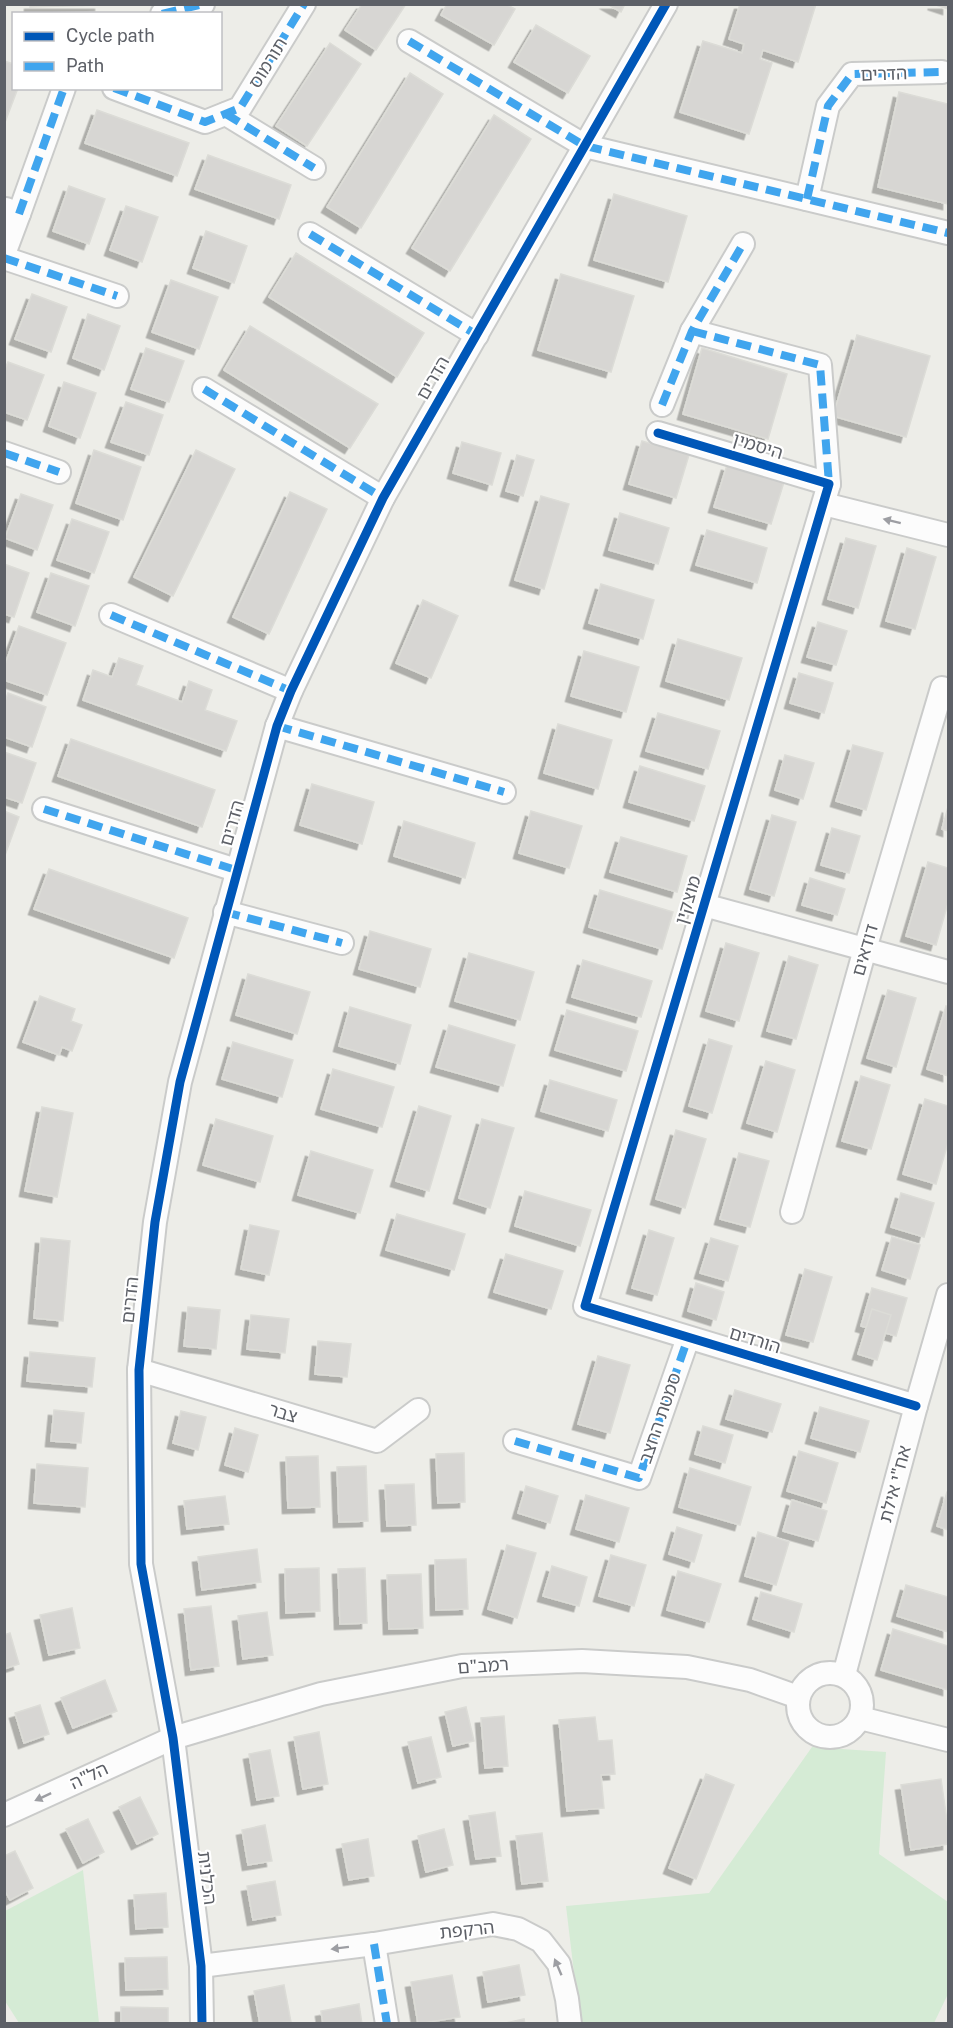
<svg xmlns="http://www.w3.org/2000/svg" width="953" height="2028" viewBox="0 0 953 2028" font-family="'Public Sans','Noto Sans Hebrew',sans-serif">
<style>
.green{fill:#d5ebd5}
.building{fill:#d7d6d3;stroke:#dcdcd7;stroke-width:1.5;filter:url(#shadow)}
.lines{fill:none;stroke-linecap:round;stroke-linejoin:round}
.minor-casing{stroke:#cacbca;stroke-width:26}
.minor{stroke:#fcfcfc;stroke-width:22}
.quiet{stroke:#40a5ee;stroke-width:8;stroke-dasharray:15 8;stroke-linecap:butt}
.cycleway-casing{stroke:#fff;stroke-width:13}
.cycleway{stroke:#0057b8;stroke-width:9}
.oneway{fill:#9d9ea3}
.labels{text-anchor:middle;stroke-width:4.5;stroke-linejoin:round;paint-order:stroke}
.street-label{font-size:18px;fill:#5d6067;stroke:#fff}
</style>
<defs>
<filter id="shadow"><feDropShadow dx="-5.5" dy="5.5" stdDeviation="0" flood-color="#0004"/></filter>
</defs>
<rect width="100%" height="100%" fill="#edede8"/>
<g class="green">
<path d="M812,1747l74,5 -7,102 69,48v92l-14,29h-354l-14,-117 143,-13z"/>
<path d="M83,1870l16,153h-80l-14,-22v-90z"/>
</g>
<g class="building">
<path d="M30,4h70v1l-70,2z"/>
<path d="M362,4h44l-30,46 -31,-20z"/>
<path d="M447,4h59l9,5 -21,36 -53,-30z"/>
<path d="M607,4h18l-4,8z"/>
<path d="M740,4h76l-18,58 -35,-12 -3,9 12,4 -23,71 -69,-22 23,-71 39,12 2,-9 -15,-5z"/>
<path d="M933,4h15v5z"/>
<path d="M536,25l54,31 -22,37 -54,-31z"/>
<path d="M330,43l31,21 -54,82 -31,-20z"/>
<path d="M4,61l10,3v24h4l-14,37z"/>
<path d="M410,73l33,21 -82,134 -34,-21z"/>
<path d="M899,92l49,12v100l-70,-17z"/>
<path d="M97,110l92,33 -12,33 -92,-33z"/>
<path d="M494,115l37,24 -81,132 -38,-23z"/>
<path d="M208,155l83,30 -12,34 -84,-30z"/>
<path d="M69,186l36,13 -16,45 -36,-13z"/>
<path d="M614,194l73,22 -19,66 -74,-22z"/>
<path d="M126,206l32,11 -16,45 -32,-12z"/>
<path d="M206,231l41,15 -13,37 -41,-15z"/>
<path d="M296,253l128,80 -27,44 -128,-80z"/>
<path d="M561,274l73,22 -23,76 -73,-22z"/>
<path d="M171,280l47,17 -19,52 -47,-17z"/>
<path d="M32,294l35,13 -16,45 -36,-13z"/>
<path d="M88,314l32,12 -16,44 -31,-12z"/>
<path d="M250,326l128,78 -28,44 -126,-78z"/>
<path d="M857,335l73,21 -24,81 -73,-21z"/>
<path d="M146,348l38,13 -15,41 -38,-13z"/>
<path d="M702,348l85,26 -19,65 -85,-25z"/>
<path d="M8,362l36,13 -17,45 -23,-8v-41z"/>
<path d="M64,382l32,11 -16,45 -31,-12z"/>
<path d="M126,402l37,13 -14,40 -38,-13z"/>
<path d="M642,441l47,14 -13,43 -47,-14z"/>
<path d="M462,442l39,11 -9,32 -39,-12z"/>
<path d="M94,450l47,17 -18,53 -47,-17z"/>
<path d="M196,450l39,19 -62,127 -39,-19z"/>
<path d="M517,455l17,5 -11,36 -17,-5z"/>
<path d="M727,465l57,17 -13,42 -57,-17z"/>
<path d="M290,492l37,17 -58,125 -36,-17z"/>
<path d="M21,494l32,11 -16,45 -32,-12z"/>
<path d="M541,496l28,8 -25,85 -29,-9z"/>
<path d="M620,513l49,15 -11,36 -49,-14z"/>
<path d="M72,519l37,13 -15,41 -37,-13z"/>
<path d="M707,530l60,18 -10,35 -61,-18z"/>
<path d="M846,538l30,8 -18,62 -30,-9z"/>
<path d="M907,548l29,9 -21,72 -29,-8z"/>
<path d="M4,564l25,9 -15,44 -10,-3z"/>
<path d="M51,573l38,13 -14,40 -38,-14z"/>
<path d="M601,584l53,16 -11,39 -54,-16z"/>
<path d="M423,600l35,16 -27,62 -35,-15z"/>
<path d="M818,622l29,9 -11,34 -29,-8z"/>
<path d="M19,626l47,17 -19,52 -43,-15v-13z"/>
<path d="M678,639l64,19 -13,42 -63,-19z"/>
<path d="M584,651l55,16 -13,45 -55,-16z"/>
<path d="M119,658l24,8 -7,19 46,17 7,-21 23,9 -7,20 32,11 -11,30 -143,-51 10,-30 19,7z"/>
<path d="M799,673l34,10 -9,30 -34,-10z"/>
<path d="M8,693l38,14 -14,40 -28,-10v-33z"/>
<path d="M658,713l62,18 -12,38 -62,-18z"/>
<path d="M558,724l54,16 -14,49 -54,-16z"/>
<path d="M71,739l144,51 -13,37 -144,-51z"/>
<path d="M853,745l30,8 -17,57 -30,-9z"/>
<path d="M4,752l32,11 -14,40 -18,-6z"/>
<path d="M785,755l29,8 -11,36 -28,-9z"/>
<path d="M640,766l65,20 -11,35 -65,-19z"/>
<path d="M312,784l62,18 -12,42 -62,-19z"/>
<path d="M948,807v24l-6,-2z"/>
<path d="M4,811l15,6 -15,41z"/>
<path d="M531,811l51,15 -13,42 -50,-15z"/>
<path d="M772,815l24,7 -22,74 -24,-7z"/>
<path d="M404,821l71,22 -10,35 -71,-22z"/>
<path d="M832,828l28,8 -11,37 -28,-8z"/>
<path d="M621,837l66,19 -10,36 -67,-20z"/>
<path d="M928,862l20,6v35l-12,42 -30,-9z"/>
<path d="M49,869l139,49 -14,40 -140,-49z"/>
<path d="M810,878l35,11 -8,26 -35,-10z"/>
<path d="M600,890l73,22 -11,37 -73,-22z"/>
<path d="M370,931l61,18 -11,38 -61,-18z"/>
<path d="M726,943l33,10 -20,68 -33,-10z"/>
<path d="M469,953l65,19 -14,48 -65,-19z"/>
<path d="M789,956l29,9 -22,74 -29,-8z"/>
<path d="M583,960l69,21 -11,36 -69,-20z"/>
<path d="M248,974l62,18 -13,42 -61,-19z"/>
<path d="M888,990l28,8 -20,69 -29,-9z"/>
<path d="M40,996l35,13 -4,12 11,4 -10,26 -10,-4 -3,8 -36,-13z"/>
<path d="M946,1006l2,1v69l-21,-7z"/>
<path d="M350,1007l61,18 -11,39 -61,-18z"/>
<path d="M567,1010l71,21 -12,40 -71,-21z"/>
<path d="M449,1025l66,20 -12,41 -67,-19z"/>
<path d="M709,1039l23,7 -20,67 -23,-7z"/>
<path d="M233,1042l60,18 -11,37 -60,-18z"/>
<path d="M766,1061l29,9 -18,62 -30,-9z"/>
<path d="M333,1069l61,18 -12,40 -61,-18z"/>
<path d="M861,1076l29,9 -19,64 -29,-8z"/>
<path d="M550,1080l67,20 -9,31 -67,-20z"/>
<path d="M925,1099l23,7v37l-12,41 -33,-10z"/>
<path d="M419,1106l32,10 -22,75 -33,-10z"/>
<path d="M42,1107l31,6 -16,84 -32,-6z"/>
<path d="M216,1119l57,17 -13,46 -57,-17z"/>
<path d="M482,1119l32,9 -24,80 -31,-10z"/>
<path d="M676,1130l30,9 -21,69 -29,-9z"/>
<path d="M311,1151l62,19 -13,43 -62,-18z"/>
<path d="M739,1153l30,8 -19,66 -30,-8z"/>
<path d="M525,1191l66,19 -11,36 -65,-20z"/>
<path d="M901,1193l33,10 -10,34 -33,-10z"/>
<path d="M397,1214l68,20 -11,36 -68,-20z"/>
<path d="M250,1225l29,6 -10,44 -28,-6z"/>
<path d="M649,1230l25,8 -17,57 -25,-7z"/>
<path d="M892,1237l28,8 -10,34 -28,-9z"/>
<path d="M41,1238l29,3 -7,80 -29,-3z"/>
<path d="M711,1238l27,8 -10,35 -28,-8z"/>
<path d="M506,1254l57,17 -12,38 -57,-17z"/>
<path d="M805,1269l27,8 -19,65 -27,-7z"/>
<path d="M696,1283l28,9 -8,28 -28,-9z"/>
<path d="M872,1288l35,10 -11,38 -35,-10z"/>
<path d="M188,1307l32,3 -4,39 -32,-3z"/>
<path d="M872,1309l19,6 -14,45 -19,-6z"/>
<path d="M251,1315l38,4 -4,34 -38,-4z"/>
<path d="M318,1341l33,3 -4,33 -32,-3z"/>
<path d="M30,1352l65,6 -3,29 -65,-6z"/>
<path d="M598,1356l32,9 -20,68 -32,-9z"/>
<path d="M735,1390l46,14 -9,28 -46,-13z"/>
<path d="M820,1407l49,14 -9,31 -49,-14z"/>
<path d="M54,1410l30,3 -3,30 -30,-2z"/>
<path d="M181,1411l25,6 -8,33 -25,-7z"/>
<path d="M703,1426l30,9 -8,28 -30,-9z"/>
<path d="M235,1428l23,7 -10,37 -23,-7z"/>
<path d="M799,1451l39,12 -12,40 -39,-12z"/>
<path d="M464,1453l1,49 -27,1 -2,-49z"/>
<path d="M318,1456l2,51 -32,1 -2,-51z"/>
<path d="M37,1464l51,4 -3,39 -51,-4z"/>
<path d="M366,1466l2,55 -29,1 -2,-55z"/>
<path d="M690,1468l61,19 -11,38 -61,-18z"/>
<path d="M414,1484l2,41 -29,1 -2,-41z"/>
<path d="M526,1486l32,10 -8,27 -32,-10z"/>
<path d="M947,1492h1v38l-11,-4z"/>
<path d="M586,1495l43,13 -10,34 -43,-13z"/>
<path d="M225,1496l4,28 -42,5 -3,-28z"/>
<path d="M792,1500l35,11 -9,30 -35,-10z"/>
<path d="M677,1527l25,8 -8,27 -25,-8z"/>
<path d="M758,1532l31,10 -13,43 -31,-9z"/>
<path d="M507,1545l29,8 -19,65 -29,-9z"/>
<path d="M257,1549l4,33 -59,8 -4,-33z"/>
<path d="M611,1555l35,10 -12,41 -35,-10z"/>
<path d="M466,1559l2,50 -32,1 -1,-50z"/>
<path d="M552,1566l35,11 -8,29 -36,-10z"/>
<path d="M319,1568l1,43 -34,2 -1,-44z"/>
<path d="M365,1568l2,55 -27,1 -2,-55z"/>
<path d="M678,1571l43,13 -12,38 -42,-12z"/>
<path d="M421,1574l2,54 -34,1 -2,-54z"/>
<path d="M906,1585l42,12v35l-51,-16z"/>
<path d="M761,1592l41,12 -8,28 -41,-13z"/>
<path d="M211,1606l8,60 -28,4 -7,-61z"/>
<path d="M72,1608l8,40 -31,7 -9,-40z"/>
<path d="M267,1612l6,43 -30,4 -5,-43z"/>
<path d="M893,1629l55,17v44l-67,-20z"/>
<path d="M10,1633l9,31 -15,5v-34z"/>
<path d="M105,1680l12,31 -44,17 -12,-30z"/>
<path d="M40,1705l9,29 -25,9 -9,-30z"/>
<path d="M466,1707l8,34 -21,5 -8,-34z"/>
<path d="M504,1716l4,50 -23,2 -4,-50z"/>
<path d="M595,1717l3,24 14,-1 3,34 -14,1 3,33 -37,3 -8,-91z"/>
<path d="M319,1732l9,52 -25,5 -9,-52z"/>
<path d="M431,1737l10,40 -23,6 -10,-41z"/>
<path d="M270,1750l9,46 -22,4 -8,-46z"/>
<path d="M706,1774l28,11 -38,94 -27,-11z"/>
<path d="M941,1779l7,49v16l-37,6 -10,-65z"/>
<path d="M140,1797l18,37 -21,10 -18,-37z"/>
<path d="M495,1812l6,44 -25,3 -7,-43z"/>
<path d="M88,1819l16,33 -21,11 -17,-34z"/>
<path d="M265,1825l7,36 -24,4 -6,-35z"/>
<path d="M444,1829l9,36 -27,7 -8,-36z"/>
<path d="M542,1833l6,48 -26,3 -6,-48z"/>
<path d="M368,1839l6,37 -25,4 -7,-36z"/>
<path d="M15,1851l18,37 -23,12 -6,-11v-33z"/>
<path d="M275,1881l6,34 -28,5 -6,-34z"/>
<path d="M166,1893l2,34 -32,2 -2,-34z"/>
<path d="M167,1957l1,32 -42,1 -1,-32z"/>
<path d="M519,1965l6,30 -37,7 -5,-30z"/>
<path d="M452,1975l8,42 -42,7 -7,-42z"/>
<path d="M284,1985l7,37 -31,2 -6,-33z"/>
<path d="M359,2004l3,20h-39l-2,-13z"/>
<path d="M121,2007l47,1v16h-47z"/>
<path d="M524,2019l1,5h-24z"/>
</g>
<g class="lines">
<defs>
<g id="minor">
<path d="M162,14l41,-10"/>
<path d="M409,41l176,105 363,87"/>
<path d="M114,88l91,34 35,-14 64,-104"/>
<path d="M226,114l88,54"/>
<path d="M807,199l21,-93 24,-32 90,-2"/>
<path d="M19,214l45,-126"/>
<path d="M310,234l167,101"/>
<path d="M4,254l15,-40 -13,-5"/>
<path d="M4,258l113,38"/>
<path d="M692,331l128,34 9,119"/>
<path d="M204,389l179,109"/>
<path d="M662,405l30,-74 51,-87"/>
<path d="M658,433l171,51 -244,822 331,100"/>
<path d="M4,453l55,19"/>
<path d="M824,504l124,31"/>
<path d="M111,615l180,76"/>
<path d="M277,726l227,66"/>
<path d="M44,809l192,61"/>
<path d="M704,905l244,67"/>
<path d="M225,912l117,31"/>
<path d="M792,1212l73,-263 77,-261"/>
<path d="M139,1370l238,71 41,-31"/>
<path d="M515,1441l124,37 49,-140"/>
<circle cx="830" cy="1705" r="32"/>
<path d="M844,1675l72,-269 32,-111"/>
<path d="M860,1718l88,22"/>
<path d="M4,1815l169,-77 148,-44 141,-28 120,-5 105,6 63,13 48,17"/>
<path d="M374,1944l13,80"/>
<path d="M201,1966l173,-22 119,-20 25,5 23,12 18,23 8,35 3,25"/>
<path d="M202,2024l-1,-58 -28,-228 -32,-174 -2,-194 16,-148 25,-140 97,-356 14,-35 92,-193 283,-494"/>
</g>
</defs>
<use href="#minor" class="minor-casing"/>
<use href="#minor" class="minor"/>
<g class="quiet">
<path d="M162,14l41,-10"/>
<path d="M409,41l176,105 363,87"/>
<path d="M114,88l91,34 35,-14 64,-104"/>
<path d="M226,114l88,54"/>
<path d="M807,199l21,-93 24,-32 90,-2"/>
<path d="M19,214l45,-126"/>
<path d="M310,234l167,101"/>
<path d="M4,258l113,38"/>
<path d="M692,331l128,34 9,119"/>
<path d="M204,389l179,109"/>
<path d="M662,405l30,-74 51,-87"/>
<path d="M4,453l55,19"/>
<path d="M111,615l180,76"/>
<path d="M277,726l227,66"/>
<path d="M44,809l192,61"/>
<path d="M225,912l117,31"/>
<path d="M515,1441l124,37 49,-140"/>
<path d="M374,1944l13,80"/>
</g>
<defs>
<g id="cycleway">
<path d="M658,433l171,51 -244,822 331,100"/>
<path d="M202,2024l-1,-58 -28,-228 -32,-174 -2,-194 16,-148 25,-140 97,-356 14,-35 92,-193 283,-494"/>
</g>
</defs>
<use href="#cycleway" class="cycleway-casing"/>
<use href="#cycleway" class="cycleway"/>
</g>
<defs><path id="oneway-solid" d="M-6-.8H1V-3.2L6.5 0L1 3.2V.8H-6Z" transform="scale(1.5)"/></defs>
<g class="oneway">
<use href="#oneway-solid" transform="translate(892 521) rotate(-166)"/>
<use href="#oneway-solid" transform="translate(43 1797) rotate(155)"/>
<use href="#oneway-solid" transform="translate(340 1948) rotate(173)"/>
<use href="#oneway-solid" transform="translate(558 1967) rotate(-113)"/>
</g>
<g class="labels">
<g class="street-label">
<text transform="translate(268 63) rotate(-58)" y="6">תורמוס</text>
<text transform="translate(884 74) rotate(-2)" y="6">הדרים</text>
<text transform="translate(433 378) rotate(-60)" y="6">הדרים</text>
<text transform="translate(758 446) rotate(17)" y="6">היסמין</text>
<text transform="translate(232 823) rotate(-74)" y="6">הדרים</text>
<text transform="translate(688 900) rotate(-73)" y="6">מוצקין</text>
<text transform="translate(865 950) rotate(-74)" y="6">דודאים</text>
<text transform="translate(130 1300) rotate(-84)" y="6">הדרים</text>
<text transform="translate(755 1340) rotate(17)" y="6">הורדים</text>
<text transform="translate(283 1413) rotate(17)" y="6">צבר</text>
<text transform="translate(660 1418) rotate(-71)" y="6">סמטת החצב</text>
<text transform="translate(895 1484) rotate(-75)" y="6">אח"י אילת</text>
<text transform="translate(483 1666) rotate(-4)" y="6">רמב"ם</text>
<text transform="translate(89 1776) rotate(-25)" y="6">הל"ה</text>
<text transform="translate(207 1878) rotate(83)" y="6">הכלנית</text>
<text transform="translate(467 1930) rotate(-6)" y="6">הרקפת</text>
</g>
</g>
<rect width="953" height="2028" fill="none" stroke="#5d6067" stroke-width="12"/>
<rect x="12" y="12" width="210" height="78" fill="#ffffff" stroke="#bebfc2" stroke-width="1.5"/>
<rect x="24" y="32" width="30" height="9" fill="#0057b8" stroke="#bebfc2" stroke-width="1.5"/>
<text x="66" y="42" font-size="18" fill="#5d6067">Cycle path</text>
<rect x="24" y="62" width="30" height="9" fill="#40a5ee" stroke="#bebfc2" stroke-width="1.5"/>
<text x="66" y="72" font-size="18" fill="#5d6067">Path</text>
</svg>
